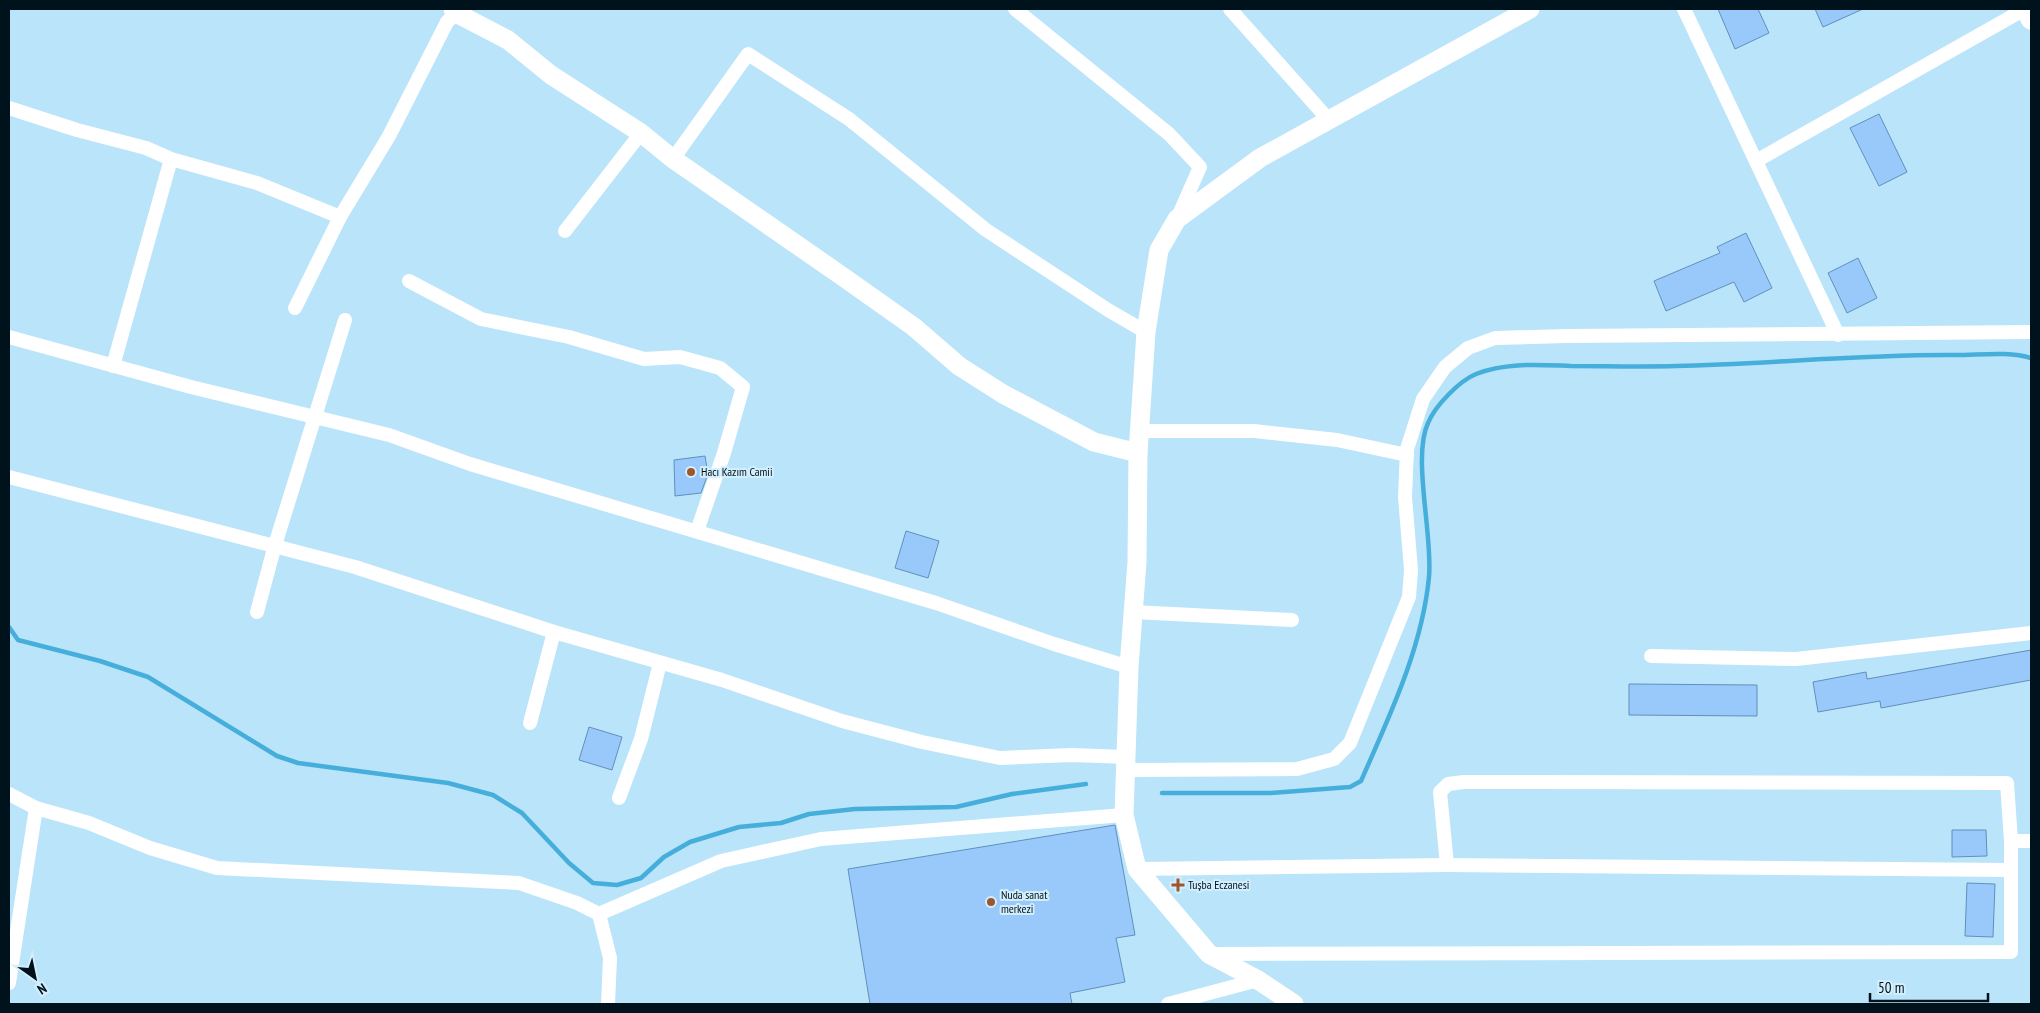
<svg xmlns="http://www.w3.org/2000/svg" width="2040" height="1013" viewBox="0 0 2040 1013" font-family="'PT Sans Narrow',sans-serif">
<style>
.lines{fill:none;stroke-linecap:round;stroke-linejoin:round}
.stream{stroke:#45aedb;stroke-width:4.5}
.building{fill:#99c9fa;stroke:#618fbd}
.street{stroke:#fff;stroke-width:14}
.secondary{stroke:#fff;stroke-width:19}
.primary{stroke:#fff;stroke-width:21}
.poi-dot{fill:#9d572d;stroke:#d3effd;stroke-width:2}
.labels{text-anchor:middle;stroke-width:4;stroke-linejoin:round;paint-order:stroke}
.poi-label{font-size:12px;fill:#00131d;stroke:#d3effd;text-anchor:start}
</style>
<rect width="100%" height="100%" fill="#bae4f9"/>
<g class="lines">
<g class="stream">
<path d="M9,627l9,13 82,21 48,16 129,79 21,7 150,20 45,12 29,18 47,50 24,20 24,2 24,-7 23,-21 26,-15 49,-15 42,-4 28,-9 46,-5 101,-2 56,-13 74,-10"/>
<path d="M1162,793h109l79,-6 11,-6c28,-64 61,-132 68,-204 4,-42 -17,-120 -1,-154 7,-17 31,-42 48,-49 30,-12 64,-9 95,-8 35,0 70,1 105,0 93,-2 187,-12 280,-11 24,0 53,-4 75,3"/>
</g>
</g>
<g class="building">
<path d="M1718,9h40l11,24 -34,16z"/>
<path d="M1815,9h48l-40,18z"/>
<path d="M1879,114l28,58 -28,14 -29,-58z"/>
<path d="M1746,233l26,55 -28,14 -10,-20 -68,29 -12,-30 66,-28 -3,-6z"/>
<path d="M1858,258l19,40 -30,15 -19,-40z"/>
<path d="M705,456l3,18 -7,19 -26,3 -1,-36z"/>
<path d="M906,531l33,10 -11,37 -33,-10z"/>
<path d="M2031,650v30l-150,28 -1,-7 -62,11 -5,-30 53,-10 1,7z"/>
<path d="M1629,684l128,1v31l-128,-1z"/>
<path d="M589,727l33,10 -10,33 -33,-10z"/>
<path d="M1115,825l20,110 -19,3 9,44 -55,11 2,11h-202l-22,-135z"/>
<path d="M1952,830h34l1,26 -35,1z"/>
<path d="M1967,883l28,1 -2,53 -28,-1z"/>
</g>
<g class="lines">
<g class="street">
<path d="M1015,9l154,125 31,33 -23,52"/>
<path d="M1230,9l98,110"/>
<path d="M1684,9l154,326"/>
<path d="M9,108l68,22 69,18 25,11 86,24 83,34"/>
<path d="M673,159l75,-105 101,65 137,111 122,80 38,22"/>
<path d="M1756,161l269,-152"/>
<path d="M565,231l76,-98"/>
<path d="M409,281l72,38 88,18 75,22 36,-2 40,11 23,19 -19,66 -27,78"/>
<path d="M295,308l45,-91 49,-81 58,-114 9,-9"/>
<path d="M9,337l182,50 198,48 81,29 466,139 118,41 75,23"/>
<path d="M113,366l58,-207"/>
<path d="M1140,431h114l83,9 70,15"/>
<path d="M9,477l346,90 199,65 168,48 120,41 80,21 78,16 71,-3 56,2"/>
<path d="M257,612l18,-67 70,-225"/>
<path d="M1133,612l159,8"/>
<path d="M1651,656l145,3 235,-26"/>
<path d="M530,723l24,-91"/>
<path d="M1126,770l171,-1 37,-10 16,-16 59,-146 2,-27 -6,-73 2,-48 16,-50 22,-32 23,-19 27,-10 71,-2 465,-4"/>
<path d="M9,794l27,14 53,15 61,25 67,20 302,15 58,20 22,11 122,-53 100,-22 303,-24"/>
<path d="M619,798l22,-59 19,-76"/>
<path d="M2011,841h20"/>
<path d="M1137,869l310,-4 563,5"/>
<path d="M599,914l11,44 -2,46"/>
<path d="M1212,954l799,-2v-111l-4,-58 -543,-1 -16,2 -8,8 7,73"/>
<path d="M9,983l27,-175"/>
<path d="M1168,1004l90,-24"/>
</g>
<g class="secondary">
<path d="M453,9l3,4 52,27 43,35 90,58 32,26 166,115 75,53 45,39 44,28 91,48 44,11"/>
<path d="M1294,1004l-36,-24 -49,-26 -72,-85 -13,-54 5,-148 8,-105 1,-109 8,-121 13,-82 18,-31 83,-61 270,-149"/>
</g>
<path class="primary" d="M2027,9l4,10"/>
</g>
<g class="poi-dot">
<circle cx="691" cy="472" r="5"/>
<path d="M1175.5 877.5h5v5h5v5h-5v5h-5v-5h-5v-5h5z"/>
<circle cx="991" cy="902" r="5"/>
</g>
<g class="labels">
<g class="poi-label">
<text x="701" y="476">Hacı Kazım Camii</text>
<text x="1188" y="889">Tuşba Eczanesi</text>
<text x="1001" y="899">Nuda sanat<tspan x="1001" dy="14">merkezi</tspan></text>
</g>
</g>
<rect width="2040" height="1013" fill="none" stroke="#00131d" stroke-width="20"/>
<g transform="translate(35 978) rotate(147)" stroke="#d3effd" stroke-width="4" paint-order="stroke">
<path d="M0-4L9 19L0 12L-9 19Z" fill="#00131d"/>
<text y="-8" font-size="14" font-weight="bold" text-anchor="middle" fill="#00131d">N</text>
</g>
<path d="M1870 993v8h118v-8" fill="none" stroke="#00131d" stroke-width="2.5"/>
<text x="1878" y="993" font-size="15" fill="#00131d" stroke="#d3effd" stroke-width="4" paint-order="stroke">50 m</text>
</svg>
